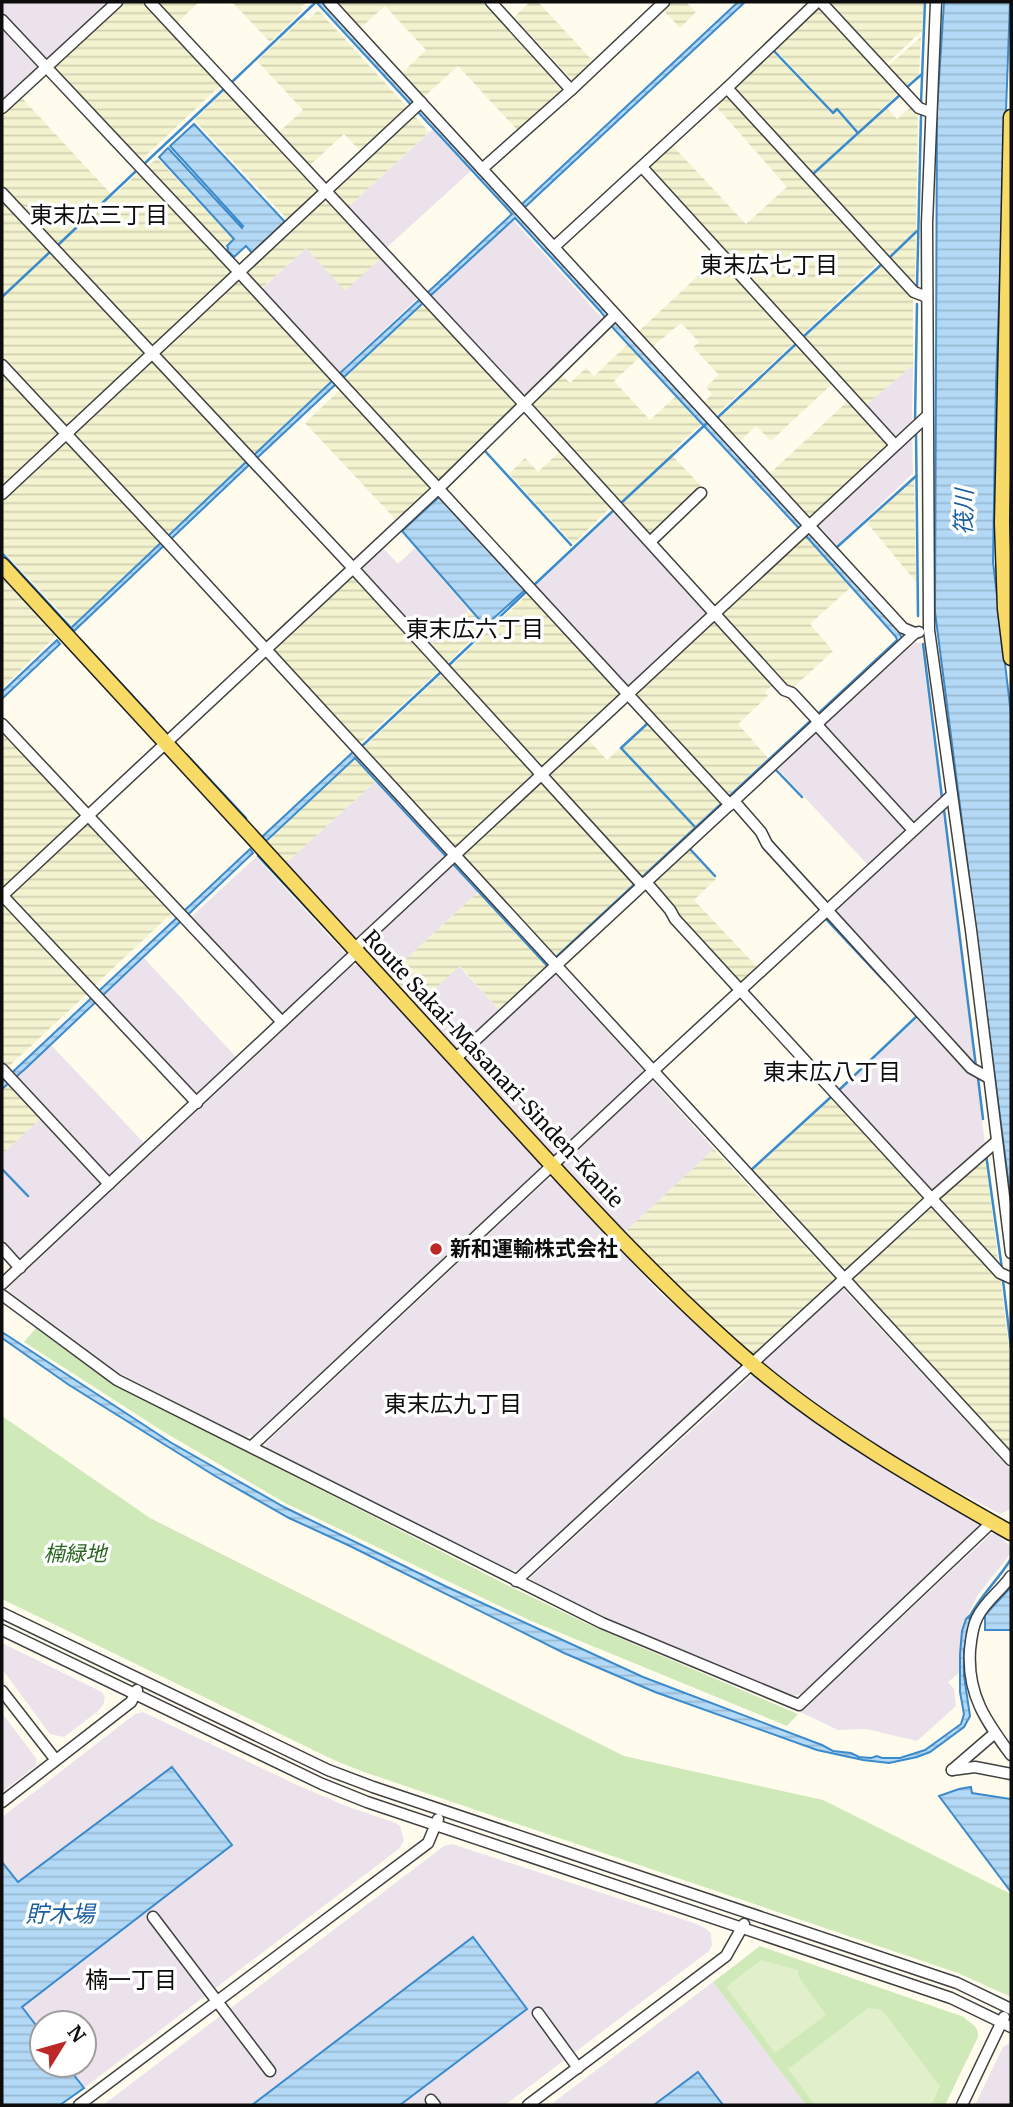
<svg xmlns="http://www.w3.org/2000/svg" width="1013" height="2107" viewBox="0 0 1013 2107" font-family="Merriweather,'Noto Sans JP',serif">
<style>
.industrial{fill:#ebe2ec}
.farmland{fill:url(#farmland-rules)}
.park{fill:#cfe9b8}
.pitch{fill:#e1f0ca}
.water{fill:url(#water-rules);stroke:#3b8bcc;stroke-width:2}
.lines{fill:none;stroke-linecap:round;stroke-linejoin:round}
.stream{stroke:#3b8bcc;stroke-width:2.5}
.minor-casing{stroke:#404040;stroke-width:13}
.major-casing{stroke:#1e1e1e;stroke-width:17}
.minor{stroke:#fff;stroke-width:10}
.major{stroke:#f7db66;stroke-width:14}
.poi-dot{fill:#bc2727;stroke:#fff;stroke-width:2.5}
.labels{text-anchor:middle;stroke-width:7;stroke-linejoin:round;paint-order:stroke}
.street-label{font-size:21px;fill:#0d0d0d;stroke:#fff}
.poi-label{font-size:21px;font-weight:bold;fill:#0d0d0d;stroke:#fff;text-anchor:start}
.park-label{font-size:21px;font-style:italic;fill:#29651e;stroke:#fff}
.neighbourhood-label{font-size:23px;fill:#0d0d0d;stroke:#fff}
.water-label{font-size:23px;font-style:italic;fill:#185d9e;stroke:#fff}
</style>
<defs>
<pattern id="farmland-rules" width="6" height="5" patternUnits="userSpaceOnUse" patternTransform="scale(1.75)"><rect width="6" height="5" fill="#f4f3cf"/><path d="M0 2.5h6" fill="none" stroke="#d0cfb1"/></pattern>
<pattern id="water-rules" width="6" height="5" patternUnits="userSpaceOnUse" patternTransform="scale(1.75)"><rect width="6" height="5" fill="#b3d9f6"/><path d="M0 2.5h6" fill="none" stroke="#99b9d2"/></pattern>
</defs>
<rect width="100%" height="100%" fill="#fffcee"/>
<g class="industrial">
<path d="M2,2h108l-61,58 -5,1 -42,-46z"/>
<path d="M2,24l38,41 -1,4 -37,35z"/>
<path d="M434,128l38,42 -87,79 -38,-41z"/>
<path d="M513,220l90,99 -77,78 -4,1 -93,-100z"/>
<path d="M306,248l39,42 38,-34 37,40 -82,77 -77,-83z"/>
<path d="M913,365l-1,59 -16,15 -32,-32z"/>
<path d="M912,434l1,39 -78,75 -21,-23z"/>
<path d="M616,511l93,100v4l-79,74 -96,-102z"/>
<path d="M381,546l17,18 17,-16 54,62 -40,37 -70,-79z"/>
<path d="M915,643h6l20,156 -27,26 -91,-101z"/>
<path d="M817,731l89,96 1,5 -38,34 -92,-98z"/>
<path d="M376,781l70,76 -86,82 -5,1 -71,-75z"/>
<path d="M942,808l22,168 10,89 -140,-154z"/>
<path d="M256,857l91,98 -65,60 -92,-97z"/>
<path d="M452,863l26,29 -91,85 -25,-27 1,-5z"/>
<path d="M144,958l93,100 -42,39 -94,-99z"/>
<path d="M353,965h7l179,196 1,7 -286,267 -9,2 -126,-64 -109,-81 -1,-5z"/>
<path d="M459,966l42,46 -45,41 -42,-46z"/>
<path d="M554,973l92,100 -90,84 -91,-99 -1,-3z"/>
<path d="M918,1018l59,58 8,70 -52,47 -94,-101z"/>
<path d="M51,1045l94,99 -35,33 -4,-1 -92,-98z"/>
<path d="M649,1077l65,72 -89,83 -65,-71z"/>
<path d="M41,1118l60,62 1,5 -81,75h-4l-15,-16v-90z"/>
<path d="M548,1179l8,1 102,111 80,71v7l-218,200 -10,2 -244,-124v-4z"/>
<path d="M841,1286l170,184v39l-11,5 -90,-48 -72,-47 -77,-58z"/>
<path d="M751,1376h4l73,56 73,47 76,43 1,7 -176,165 -10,2 -139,-56 -121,-58 -2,-4z"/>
<path d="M991,1534h6l14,13v6l-34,43 -11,23 -4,12 -2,41 -12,10 6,7 2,17 -39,35 -51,-12 -28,1 -38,-18z"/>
<path d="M2,1643l100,49 3,6 -2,7 -5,6 -34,26 -14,-3 -48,-65z"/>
<path d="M143,1712l154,73 49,21 50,17 4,3 4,14 -4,8 -316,240 -18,-23h18v-42h-42v10l-20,-26 209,-161 -59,-79 -155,115 -15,-20v-45l133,-103z"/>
<path d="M2,1713l34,45v8l-34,26z"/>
<path d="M452,1844l242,79 11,5 6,5 1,12 -3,6 -204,154h-105l127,-95 -54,-73 -221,168h-149l341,-259z"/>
<path d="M713,1982l93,123h-83l-25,-33 -44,33h-104z"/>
<path d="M1011,2042v63h-36l28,-58z"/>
</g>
<g class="farmland">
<path d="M123,2h25l75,81 -84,79 -86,-95z"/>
<path d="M157,2h42l-22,21z"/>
<path d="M232,2h75l-6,5 2,3 -33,32z"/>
<path d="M334,2h153l79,85 -1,5 -45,41 -62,-67 -35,32 -22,-24 25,-24 -41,-44 -26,23z"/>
<path d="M530,2h8l56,60 -21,19 -59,-64z"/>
<path d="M668,2h18l10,10 -16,16 -15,-16 -1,-6z"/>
<path d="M826,2h98l-2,29 -37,34z"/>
<path d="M817,7h3l79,86 -41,38 -21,-23 -4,4 -59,-64z"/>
<path d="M318,10l91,99 -47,44 -18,-19 -36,33 -30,-34 25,-23 -46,-49 47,-44 4,3z"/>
<path d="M921,37l-2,37 -14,12 -17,-20z"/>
<path d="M771,50l61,64 5,-3 20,21 -47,43 -78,-88z"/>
<path d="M228,88l92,101v4l-31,28 -95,-101z"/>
<path d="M724,95l3,1 154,164 -80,76 -153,-167 1,-4 22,-21 75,80 41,-37 -73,-83z"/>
<path d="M21,97l92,99 26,-24 92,99v5l-77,72 -152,-159v-74z"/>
<path d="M912,106l6,7 -3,175 -103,-111 75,-69 10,11z"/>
<path d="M412,113l17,19 -82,76 -16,-17z"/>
<path d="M157,158l76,81 -12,11 -76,-81z"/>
<path d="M325,196l58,60 -38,35 -39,-43 -47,43 -15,-17z"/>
<path d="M2,198l145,154 -80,76 -65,-67z"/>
<path d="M718,257l33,36 -2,2 45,48 -78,72 -12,-13 8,-8 -6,-7 13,-12 -26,-28 6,-5 -18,-19 -30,25 -14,-15z"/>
<path d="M884,264l29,31v70l-49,42 -62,-67z"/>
<path d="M240,278l93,101 -81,77 -94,-101 1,-4z"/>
<path d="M425,303l93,99v3l-76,75h-6l-92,-101z"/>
<path d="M628,344l12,13 -26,24 36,39 26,-24 26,27 -32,30 31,33 -52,48 -119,-127 1,-4 29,-30 10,10 16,-15 8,8z"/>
<path d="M798,344l35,39 -62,58 -15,-15 -18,17 -21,-23z"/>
<path d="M151,359l97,100 -82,78 -94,-104z"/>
<path d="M2,369l58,66 -58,56z"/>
<path d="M342,388l89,97v5l-34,31 -92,-98z"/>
<path d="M849,400l40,43 -1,3 -77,72 -3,1 -40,-44z"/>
<path d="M64,439l98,102 -89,85 -71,-76v-52z"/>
<path d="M561,450l51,56 -39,38 -64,-70 16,-16 13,14z"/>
<path d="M914,478l2,104 -49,-59z"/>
<path d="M806,536l45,51 -41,37 23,27 -40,37 -6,-2 -66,-70 1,-3z"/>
<path d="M2,573l56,61 -56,54z"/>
<path d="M352,573l89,96 -84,77 -85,-93v-6z"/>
<path d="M530,592l94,103 -81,74 -94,-101z"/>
<path d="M469,610l16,17 -40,38 -16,-18z"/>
<path d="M713,621h3l58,63 -9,8 3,4 -30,28 30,34 -41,38 -91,-99v-4z"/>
<path d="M444,672l192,210 -81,76 -193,-209z"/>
<path d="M649,721l73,80 -83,78 -92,-105 40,-36 20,22z"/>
<path d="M2,729l79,84v2l-79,75z"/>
<path d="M355,757l21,24 -92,84 -20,-22z"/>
<path d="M89,822l83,91 -79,74 -85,-93z"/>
<path d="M688,848l28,31 -22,21 65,69 -16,15h-4l-87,-100 1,-4z"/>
<path d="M478,892l71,76 -48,44 -41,-46 -46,41 -27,-30z"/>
<path d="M2,902l85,89v3l-81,75 -4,-5z"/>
<path d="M8,1083l33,35 -39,36v-65z"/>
<path d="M834,1096l93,102 -83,76 -93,-102z"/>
<path d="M714,1149l123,132 -79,74h-5l-82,-75 -46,-48z"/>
<path d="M985,1154l26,209v94l-162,-178z"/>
</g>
<g class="park">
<path d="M37,1327l74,56 400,204 83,40 204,87 -11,12 -258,-106 -244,-117 -121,-71 -140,-90z"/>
<path d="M2,1416l148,102 474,238 199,44 188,94v103l-53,-24 -594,-201 -28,-11 -334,-162z"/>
<path d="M760,1946l204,71c6,7 15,8 14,20l-33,68h-139l-93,-123z"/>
</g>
<g class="pitch">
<path d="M761,1960l37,10 1,7 27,38 -51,38 -49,-66z"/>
<path d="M868,2008l14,2 58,76 -7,16 -5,3h-113l-27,-36z"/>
</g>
<g class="water">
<path d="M316,2h6l93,101 -3,3z"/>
<path d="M738,2h7l-221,206 -3,-3z"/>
<path d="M944,2h66l-14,381 -3,179 18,152v488l-76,-590 2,-502z"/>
<path d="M419,107l479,522 4,10 -345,322 -2,-3 342,-318 -1,-3 -90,-101 -192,-207 -14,-18 -85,-93 -85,78 -3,-3 85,-79 -96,-104z"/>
<path d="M194,124l91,98 -33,31 -6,-7 -12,11 -7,-7 1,-2 -1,-2 7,-7 -75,-82 9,-9 74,80 1,-2 -73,-80z"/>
<path d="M419,300l4,3 -79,74 -4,-4z"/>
<path d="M332,381l4,3 -79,74 -3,-3z"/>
<path d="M246,462l3,3 -175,166 -3,-3z"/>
<path d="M439,497l86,93 -40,36 -83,-95z"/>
<path d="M57,640l3,4 -58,55v-7z"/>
<path d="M353,752l198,214 -2,2 -194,-210 -91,85 -1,-7z"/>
<path d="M250,849l3,4 -228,216 -23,20v-7z"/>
<path d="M2,1332l168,110 114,65 161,79 198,91 179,68 11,6 18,2 8,4 12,1 6,-2 5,2h18l25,-8 36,-26 3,-10 -4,-22v-38l2,-23 4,-12 3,-3 1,4 -6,31v25l6,40 -6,11 -34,25 -13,5 -28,6 -26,-3 -46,-10 -162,-58 -91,-39 -214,-107 -61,-28 -74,-42 -146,-91 -67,-47z"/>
<path d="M1011,1587v43h-26v-15z"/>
<path d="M172,1767l60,78 -210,162 20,26v32h24l18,23 -24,17h-58v-243l16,20z"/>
<path d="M971,1787l1,6 39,6v93l-72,-96 20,-7z"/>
<path d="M473,1937l54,72 -127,96h-148z"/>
<path d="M698,2072l25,33h-69z"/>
</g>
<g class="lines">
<g class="stream">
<path d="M774,51l59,62 4,-4 21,24"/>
<path d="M233,81l83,-79"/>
<path d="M906,88l16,-14"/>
<path d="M921,103l4,-101"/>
<path d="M144,164l80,-75"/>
<path d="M813,174l88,-80"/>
<path d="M58,245l77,-73"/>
<path d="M889,258l28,-27"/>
<path d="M917,288l4,-172"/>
<path d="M2,297l49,-46"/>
<path d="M803,337l80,-74"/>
<path d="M716,419l81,-76"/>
<path d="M915,421l2,-117"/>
<path d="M916,432l2,184"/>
<path d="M485,451l86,94"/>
<path d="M619,505l87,-81"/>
<path d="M836,548l80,-72"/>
<path d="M2,553l72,78"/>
<path d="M534,585l80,-75"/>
<path d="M80,639l74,80"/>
<path d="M923,644l19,154"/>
<path d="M448,666l79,-75"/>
<path d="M648,723l-27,25 75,80"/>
<path d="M362,746l80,-75"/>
<path d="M186,754l60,64"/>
<path d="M776,770l26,27"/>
<path d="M944,810l32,257"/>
<path d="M690,849l25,27"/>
<path d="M258,856l88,94"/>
<path d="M825,918l60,64"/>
<path d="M978,1078l5,41"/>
<path d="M838,1091l78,-74"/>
<path d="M986,1154l16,115"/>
<path d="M2,1169l26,27"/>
<path d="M750,1171l82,-75"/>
<path d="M1003,1280l8,68"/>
<path d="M969,1618c11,-22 29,-38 42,-59"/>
</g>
<defs>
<g id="minor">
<path d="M150,2l374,402 260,286 8,3 27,29"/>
<path d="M329,2l574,626 12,5"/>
<path d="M491,2l80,88"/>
<path d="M821,2l98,106 11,4"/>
<path d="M936,2l-9,221 2,407 42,300 40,323"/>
<path d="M2,20l236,251 492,534"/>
<path d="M727,88l187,204 13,5"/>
<path d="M2,108l115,-106"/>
<path d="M642,167l253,278"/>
<path d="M482,169l89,-79 93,-88"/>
<path d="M2,193l351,375 289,317"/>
<path d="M554,247l173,-159 90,-86"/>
<path d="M2,365l168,180 841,915"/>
<path d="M2,494l419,-392"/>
<path d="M650,542l51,-49"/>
<path d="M2,724l280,298"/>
<path d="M816,724l97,106"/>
<path d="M734,801l27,31 6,12 204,224 18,10"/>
<path d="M646,882l24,28 5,9 325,354 11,5"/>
<path d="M2,895l195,208"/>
<path d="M2,896l437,-408 176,-173"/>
<path d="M354,949l572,-532"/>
<path d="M455,1059l460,-426 4,-1"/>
<path d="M2,1069l107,115"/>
<path d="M2,1248l18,20"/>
<path d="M2,1284l355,-332"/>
<path d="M2,1295l115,85 485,243 197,82 193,-183"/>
<path d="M252,1446l402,-376 298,-275"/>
<path d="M1011,1576c-10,15 -26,25 -34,42 -5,10 -6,22 -7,32 -3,45 16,71 41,105"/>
<path d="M516,1581l416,-383 65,-57"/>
<path d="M2,1613l326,157 45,17 584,196 54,26"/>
<path d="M2,1630l320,154 45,18 584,196 60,29"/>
<path d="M2,1691l53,68"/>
<path d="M952,1770l23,-3 36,7"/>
<path d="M952,1770l43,-37"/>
<path d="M2,1802l129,-100 6,-12"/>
<path d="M153,1917l117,154"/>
<path d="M538,2013l40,55"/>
<path d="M431,2100l4,5"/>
<path d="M79,2105l349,-262 10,-24"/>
<path d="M528,2105l198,-149 18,-32"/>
<path d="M962,2105l42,-88"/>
</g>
<g id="major">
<path d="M1011,117l-9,406 3,86 6,49"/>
<path d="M2,565c152,164 303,330 454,495 95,104 188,211 295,303 80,68 170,119 260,170"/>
</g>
</defs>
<use href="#minor" class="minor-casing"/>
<use href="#major" class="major-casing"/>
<use href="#minor" class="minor"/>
<use href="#major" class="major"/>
</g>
<circle class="poi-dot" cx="436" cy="1249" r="7"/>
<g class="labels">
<g class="street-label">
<text transform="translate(493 1069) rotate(47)" y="7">Route Sakai-Masanari-Sinden-Kanie</text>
</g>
<g class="poi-label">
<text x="450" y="1256">新和運輸株式会社</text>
</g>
<g class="park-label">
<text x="75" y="1561">楠緑地</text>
</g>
<g class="neighbourhood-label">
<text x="99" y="223">東末広三丁目</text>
<text x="769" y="273">東末広七丁目</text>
<text x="475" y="637">東末広六丁目</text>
<text x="832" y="1080">東末広八丁目</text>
<text x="453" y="1412">東末広九丁目</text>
<text x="131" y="1988">楠一丁目</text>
</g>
<g class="water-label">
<text transform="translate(964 512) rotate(-89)" y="8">筏川</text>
<text x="60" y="1922">貯木場</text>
</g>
</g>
<rect width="1013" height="2107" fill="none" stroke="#0d0d0d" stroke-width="7"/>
<g transform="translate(63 2044) rotate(53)"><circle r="33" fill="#ffffff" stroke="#9e9e9e" stroke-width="2"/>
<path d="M0-5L12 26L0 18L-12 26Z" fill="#bc2727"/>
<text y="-10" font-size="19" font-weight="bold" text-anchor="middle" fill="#0d0d0d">N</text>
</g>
</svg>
